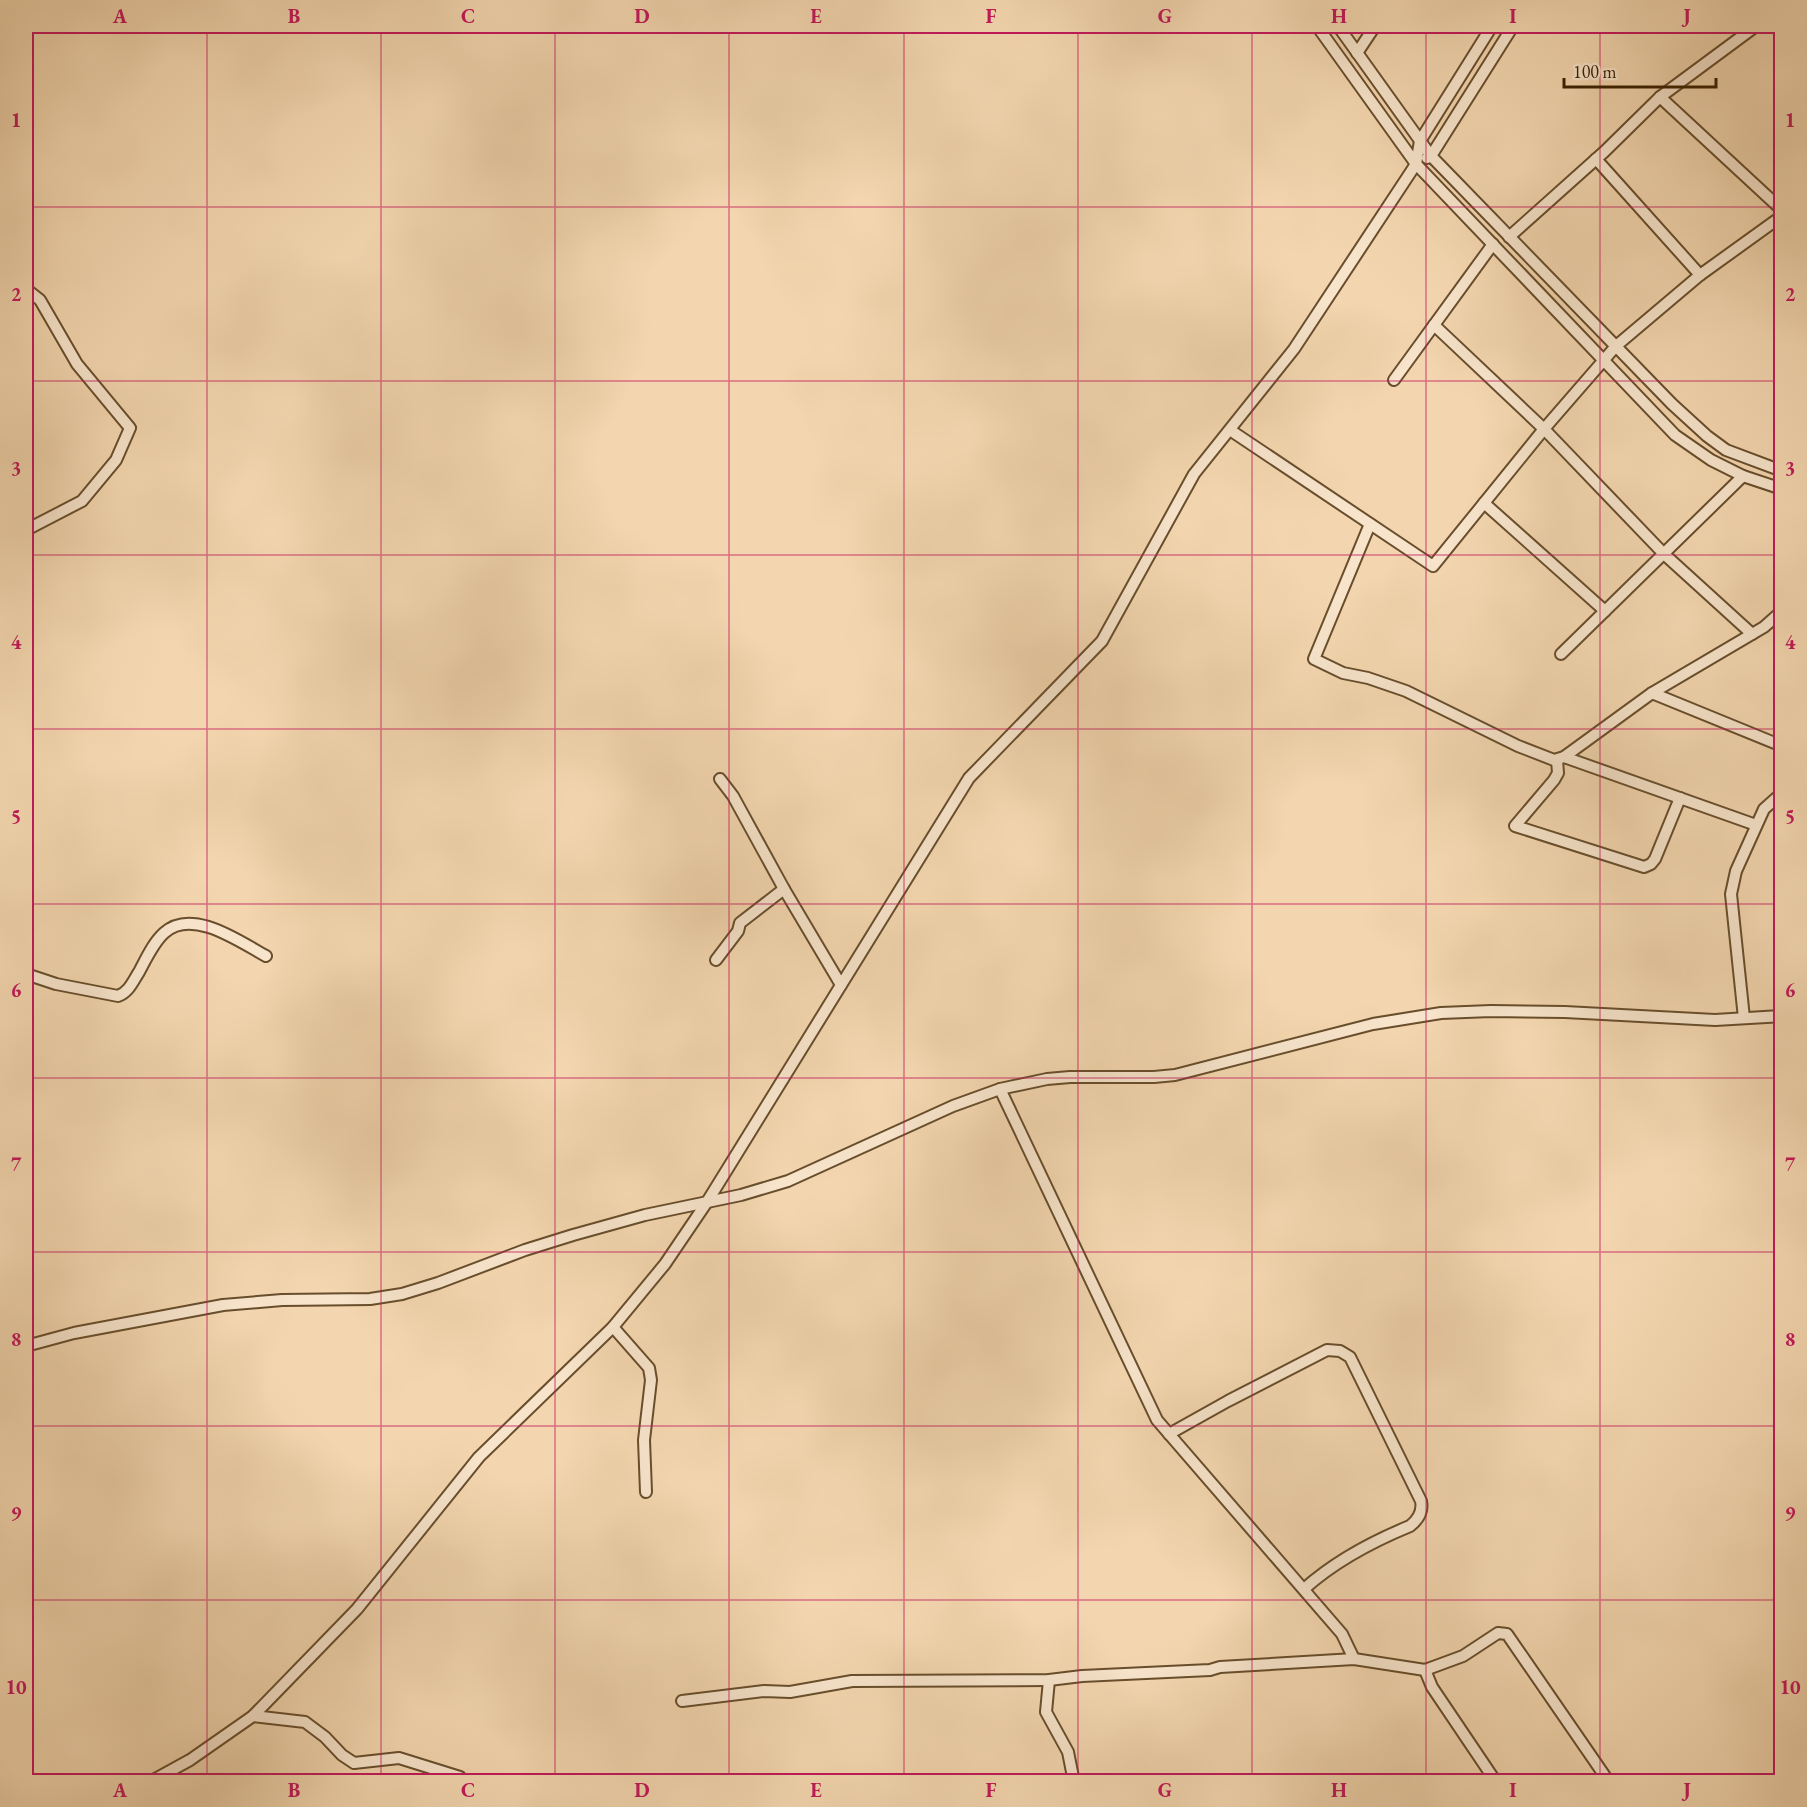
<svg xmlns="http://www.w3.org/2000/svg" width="1807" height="1807" viewBox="0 0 1807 1807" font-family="'EB Garamond',serif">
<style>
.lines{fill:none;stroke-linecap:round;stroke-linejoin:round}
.minor-casing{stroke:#684e2c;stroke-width:14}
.minor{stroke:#f7e4cb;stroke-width:10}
.grid{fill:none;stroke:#c2185b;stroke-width:1.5;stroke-opacity:0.55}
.neatline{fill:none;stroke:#c2185b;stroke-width:2}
.grid-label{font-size:20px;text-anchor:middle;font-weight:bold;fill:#c2185b}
</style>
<rect width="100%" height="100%" fill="#f3d6af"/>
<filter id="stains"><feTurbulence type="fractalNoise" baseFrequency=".00333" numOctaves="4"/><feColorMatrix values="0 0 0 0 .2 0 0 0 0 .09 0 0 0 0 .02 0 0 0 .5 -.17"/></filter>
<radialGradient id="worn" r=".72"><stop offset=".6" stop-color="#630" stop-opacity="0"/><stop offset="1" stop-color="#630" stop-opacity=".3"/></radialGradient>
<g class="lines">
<defs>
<g id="minor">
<path d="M1317,26l99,138 259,271 36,25 32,16 39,13"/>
<path d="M1338,26l93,130 241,248 35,32 19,14 56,21"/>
<path d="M1357,53l18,-27"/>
<path d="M1660,97l122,113"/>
<path d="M1427,158l4,-2 82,-130"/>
<path d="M1596,159l104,116"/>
<path d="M1509,237l95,-85 56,-55 96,-71"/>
<path d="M26,289l14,11 37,64 53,64 -14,32 -34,41 -56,29"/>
<path d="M1434,325l110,104 120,125 88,80"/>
<path d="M1394,380l99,-136"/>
<path d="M1230,430l203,136 111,-137 72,-83 84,-71 82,-59"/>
<path d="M1484,503l121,108"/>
<path d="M1370,524l-56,135 29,14 25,5 38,13 112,55 36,14 10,-3 88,-64 112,-66 18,-16"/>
<path d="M1561,654l182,-178"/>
<path d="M1652,693l130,53"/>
<path d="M1564,757l192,68"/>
<path d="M1557,760l1,13 -4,7 -39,46 129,41 7,-3 4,-5 25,-61"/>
<path d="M720,779l13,17 51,93 57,96"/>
<path d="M716,960l22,-29 2,-8 44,-34"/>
<path d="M26,974l30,10 62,12c11,-4 15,-15 21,-24 7,-13 14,-29 25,-39 28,-26 76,9 102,23"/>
<path d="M1744,1018l-13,-124 5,-23 28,-62 18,-16"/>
<path d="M1000,1089l157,331 185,214 12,25"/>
<path d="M613,1327l36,41 2,12 -7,60 2,52"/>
<path d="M26,1346l48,-13 149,-28 59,-5 88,-1 32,-5 36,-11 87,-33 48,-15 72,-20 96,-20 47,-14 165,-75 47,-17 47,-10 23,-2h84l21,-2 198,-51 68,-11 50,-2 74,1 150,8 67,-4"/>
<path d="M1169,1434l59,-33 99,-51 13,1 10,6 71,144c2,10 -2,18 -11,25 -39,16 -75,35 -106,63"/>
<path d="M1425,1670l7,17 64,95"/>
<path d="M1049,1680l-3,32 22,40 6,30"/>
<path d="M682,1701l82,-10 26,1 62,-11 197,-1 33,-4 128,-6 10,-3 134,-8 71,11 38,-14 35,-23 9,1 102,148"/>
<path d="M253,1716l52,6 20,15 17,18 12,8 45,-5 61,19"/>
<path d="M150,1782l40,-22 63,-44 104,-107 122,-152 134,-130 52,-63 42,-62 262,-424 133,-137 92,-167 100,-125 122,-185 4,-23 72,-115"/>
</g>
</defs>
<use href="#minor" class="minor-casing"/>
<use href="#minor" class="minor"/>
</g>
<path class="grid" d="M207,26v1756M381,26v1756M555,26v1756M729,26v1756M904,26v1756M1078,26v1756M1252,26v1756M1426,26v1756M1600,26v1756M26,207h1756M26,381h1756M26,555h1756M26,729h1756M26,904h1756M26,1078h1756M26,1252h1756M26,1426h1756M26,1600h1756"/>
<rect width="1807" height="1807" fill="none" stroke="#f3d6af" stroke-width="66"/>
<path d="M1564 78v9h152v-9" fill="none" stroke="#3a2001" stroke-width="3"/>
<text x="1573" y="78" font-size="18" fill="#3a2001" stroke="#f7e4cb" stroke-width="4.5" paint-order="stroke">100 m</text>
<rect x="33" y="33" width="1741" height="1741" class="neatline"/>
<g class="grid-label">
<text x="120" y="23">A</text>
<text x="294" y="23">B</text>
<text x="468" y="23">C</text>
<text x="642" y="23">D</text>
<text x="816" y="23">E</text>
<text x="991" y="23">F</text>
<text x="1165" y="23">G</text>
<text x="1339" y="23">H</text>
<text x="1513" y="23">I</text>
<text x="1687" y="23">J</text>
<text x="16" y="127">1</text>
<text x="1790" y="127">1</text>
<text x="16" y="301">2</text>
<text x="1790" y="301">2</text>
<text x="16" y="475">3</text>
<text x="1790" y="475">3</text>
<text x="16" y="649">4</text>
<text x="1790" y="649">4</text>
<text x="16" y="823">5</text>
<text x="1790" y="823">5</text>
<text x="16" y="997">6</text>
<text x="1790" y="997">6</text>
<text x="16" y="1171">7</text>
<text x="1790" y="1171">7</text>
<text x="16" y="1346">8</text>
<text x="1790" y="1346">8</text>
<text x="16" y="1520">9</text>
<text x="1790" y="1520">9</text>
<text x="16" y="1694">10</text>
<text x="1790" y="1694">10</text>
<text x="120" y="1797">A</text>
<text x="294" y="1797">B</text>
<text x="468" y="1797">C</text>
<text x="642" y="1797">D</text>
<text x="816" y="1797">E</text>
<text x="991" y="1797">F</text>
<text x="1165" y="1797">G</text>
<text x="1339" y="1797">H</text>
<text x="1513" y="1797">I</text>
<text x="1687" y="1797">J</text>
</g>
<rect width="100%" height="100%" filter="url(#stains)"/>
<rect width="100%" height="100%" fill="url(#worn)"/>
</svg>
